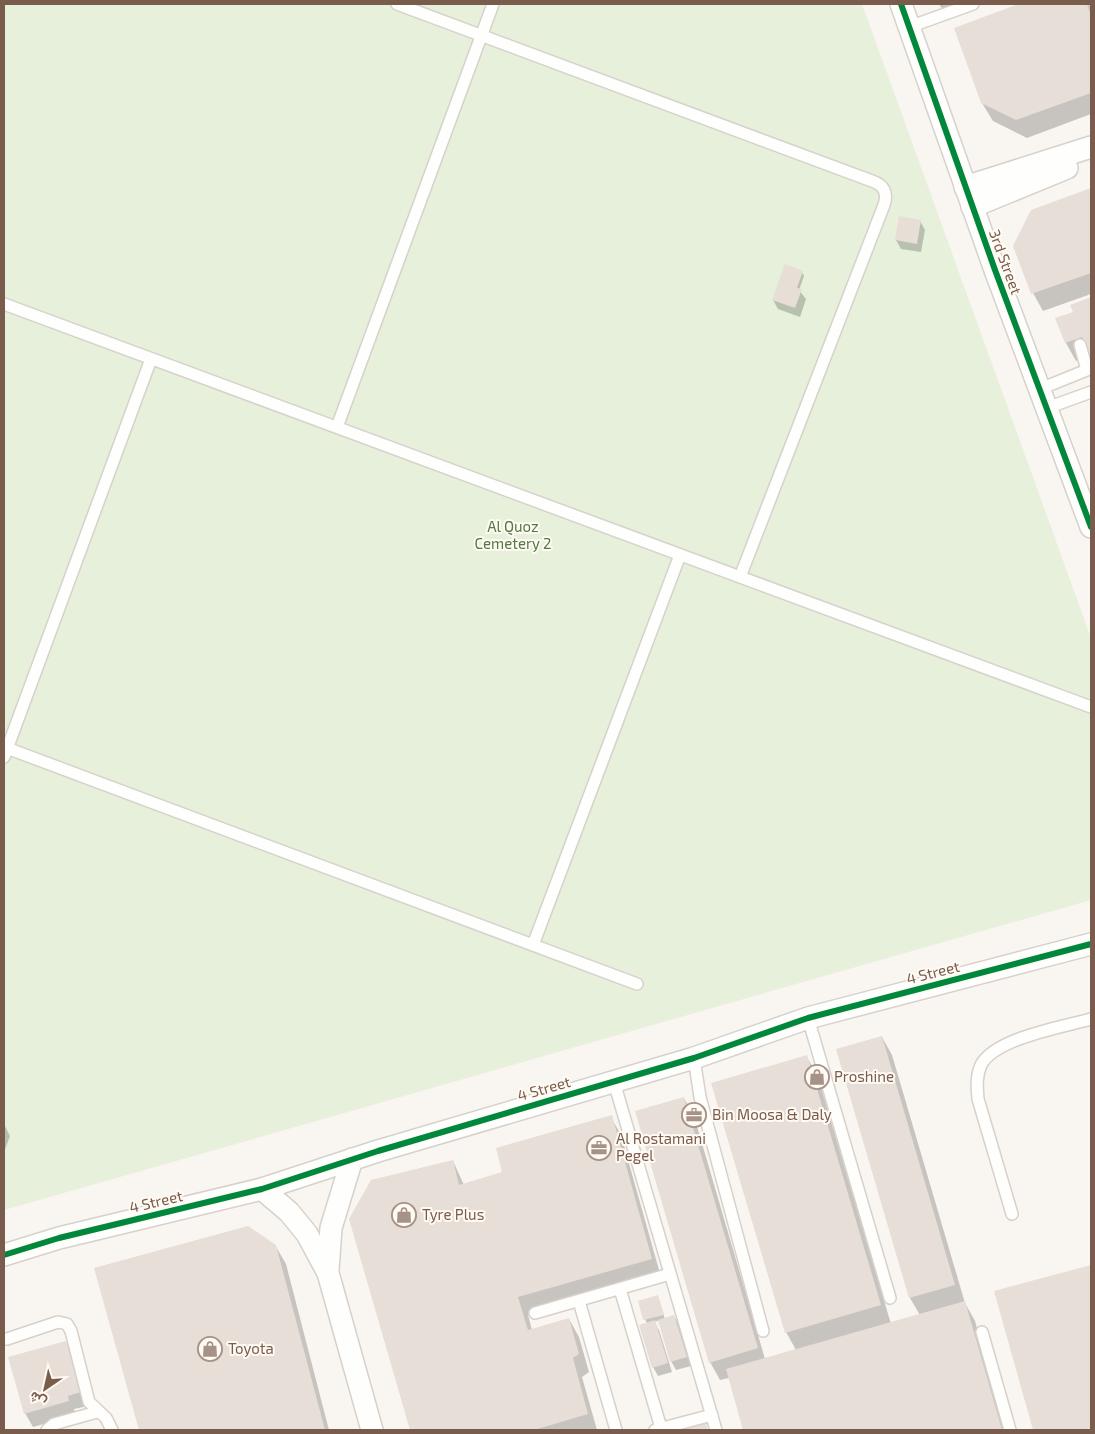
<svg xmlns="http://www.w3.org/2000/svg" width="1095" height="1434" viewBox="0 0 1095 1434" font-family="'Exo 2',Vazirmatn,sans-serif">
<style>
.green{fill:#e7f0db}
.shadow{fill:#0003}
.building{fill:#e6ded7}
.lines{fill:none;stroke-linecap:round;stroke-linejoin:round}
.service-casing{stroke:#d7d1cb;stroke-width:14}
.minor-casing{stroke:#d7d1cb;stroke-width:24}
.service{stroke:#fefefd;stroke-width:11}
.minor{stroke:#fefefd;stroke-width:21}
.cycleway-casing{stroke:#fffaf3;stroke-width:9}
.cycleway{stroke:#00873e;stroke-width:6}
.labels{text-anchor:middle;stroke-width:4;stroke-linejoin:round;paint-order:stroke}
.street-label{font-size:15px;fill:#7a5c4d;stroke:#fffaf3}
.park-label{font-size:15px;fill:#537a41;stroke:#fffaf3}
.poi-label{font-size:15px;fill:#7a5c4d;stroke:#fffaf3;text-anchor:start}
</style>
<rect width="100%" height="100%" fill="#f9f5f0"/>
<path class="green" d="M4,4h858l229,634v262l-1087,310z"/>
<g class="shadow">
<path d="M939,4h37l-30,11z"/>
<path d="M1022,4h67l2,5v105l-64,24 -34,-17 -11,-18 -26,-74z"/>
<path d="M1091,190v104l-48,17 -10,-18 -1,-82z"/>
<path d="M920,221l5,9 -4,22 -20,-3 -5,-9z"/>
<path d="M802,272l2,4 -5,14 7,9 -6,18 -22,-8 -5,-9z"/>
<path d="M1091,298v61l-1,-4 -14,6 -10,-18 9,-30 -3,-8z"/>
<path d="M882,1037l10,18 73,248 10,18 31,109h-261l-16,-52 -9,2 -10,-18 -26,-264 10,18 71,243 31,-9 -10,-18 20,-276 11,18 74,250 29,-9 -10,-17 -73,-248z"/>
<path d="M611,1117l10,18 40,142 -133,38 4,15 37,-11 10,18 10,35 -7,5 15,53h-185l-62,-211 103,-58 11,24 39,-12z"/>
<path d="M4,1124l6,12 -6,16z"/>
<path d="M275,1245l11,19 43,166h-188l-45,-161z"/>
<path d="M1091,1266v164h-57l-38,-138z"/>
<path d="M658,1297l7,22 9,-3 5,9 12,41 -15,4 -5,-9 -11,-41 -6,2 5,8 13,42 -14,4 -5,-9 -6,-43 -8,-22z"/>
<path d="M65,1342l8,14 15,50 -14,3 2,6 -43,12 -8,-14z"/>
</g>
<g class="building">
<path d="M1019,4h68l4,12v77l-75,27 -35,-17 -27,-75z"/>
<path d="M1091,188v85l-60,21 -18,-48 18,-36z"/>
<path d="M899,216l22,4 -4,24 -22,-4z"/>
<path d="M785,264l18,7 -6,17 5,1 -7,19 -23,-8z"/>
<path d="M1091,297v65l-9,-25 -17,6 -10,-25 18,-6 -3,-7z"/>
<path d="M882,1036l73,249 -46,13 -73,-249z"/>
<path d="M807,1055l74,250 -96,28 -74,-250z"/>
<path d="M684,1097l74,251 -49,15 -74,-252z"/>
<path d="M612,1115l40,144 -134,38 10,33 41,-12 10,36 -6,4 15,56 -54,16h-124l-61,-211 22,-39 82,-20 6,25 43,-13 -6,-24z"/>
<path d="M248,1226l28,19 49,185h-186l-45,-162z"/>
<path d="M1091,1265v165h-58l-39,-139z"/>
<path d="M658,1295l6,20 -21,5 -5,-19z"/>
<path d="M965,1301l37,129h-259l-17,-61z"/>
<path d="M674,1315l13,42 -17,5 -12,-42z"/>
<path d="M655,1320l13,43 -16,5 -13,-43z"/>
<path d="M66,1341l15,51 -13,4 1,5 -45,13 -16,-57z"/>
<path d="M706,1423l2,7h-26z"/>
</g>
<g class="lines">
<defs>
<g id="service">
<path d="M397,4l475,177c12,4 16,12 12,24l-144,372"/>
<path d="M909,27l64,-23"/>
<path d="M4,304l1087,403"/>
<path d="M1040,389l47,-19 -7,-25"/>
<path d="M1047,408l44,-16"/>
<path d="M337,427l156,-423"/>
<path d="M4,747l633,237"/>
<path d="M4,757l147,-398"/>
<path d="M533,945l147,-390"/>
<path d="M808,1018l82,280"/>
<path d="M694,1058l6,39 63,234"/>
<path d="M614,1082l102,348"/>
<path d="M1012,1214l-34,-115c-1,-12 -2,-23 3,-34 14,-27 82,-38 110,-46"/>
<path d="M620,1289l41,139"/>
<path d="M579,1301l37,129"/>
<path d="M535,1313l135,-39"/>
<path d="M982,1332l28,98"/>
<path d="M7,1339l51,-17 9,2 4,7 18,71 17,16 6,12"/>
<path d="M47,1430l7,-6 43,-12"/>
<path d="M655,1430l57,-15"/>
</g>
<g id="minor">
<path d="M901,4l94,266 96,257"/>
<path d="M965,187l126,-40"/>
<path d="M972,207l95,-39"/>
<path d="M262,1189l27,23 18,22 21,39 44,157"/>
<path d="M4,1255l55,-17 203,-49 116,-38 316,-93 114,-40 283,-74"/>
<path d="M328,1270l3,-42 21,-69"/>
</g>
</defs>
<use href="#service" class="service-casing"/>
<use href="#minor" class="minor-casing"/>
<use href="#service" class="service"/>
<use href="#minor" class="minor"/>
<defs>
<g id="cycleway">
<path d="M901,4l94,266 96,257"/>
<path d="M4,1255l55,-17 203,-49 116,-38 316,-93 114,-40 283,-74"/>
</g>
</defs>
<use href="#cycleway" class="cycleway-casing"/>
<use href="#cycleway" class="cycleway"/>
</g>
<defs>
<symbol id="shop-ring" viewBox="-11 -11 22 22"><circle r="9.5" fill="#fffaf3" stroke="#a69286" stroke-width="1.5"/><path d="M-5-2.5h2.3a2.7 3.5 0 0 1 5.4 0H5L5.5 6h-11ZM-1.5-2.5h3a1.5 2.3 0 0 0-3 0Z" fill="#a69286"/></symbol>
<symbol id="office-ring" viewBox="-11 -11 22 22"><circle r="9.5" fill="#fffaf3" stroke="#a69286" stroke-width="1.5"/><path d="M-6-3h4V-5.5h4V-3h4V5H-6ZM-1-4.5V-3h2v-1.5ZM-6 0V1H6V0Z" fill="#a69286"/></symbol>
</defs>
<g fill-rule="evenodd">
<use href="#shop-ring" x="803" y="1063" width="28" height="28"/>
<use href="#office-ring" x="680" y="1101" width="28" height="28"/>
<use href="#office-ring" x="585" y="1134" width="28" height="28"/>
<use href="#shop-ring" x="390" y="1201" width="28" height="28"/>
<use href="#shop-ring" x="196" y="1335" width="28" height="28"/>
</g>
<g class="labels">
<g class="street-label">
<text transform="translate(1005 262) rotate(70)" y="5">3rd Street</text>
<text transform="translate(933 973) rotate(-14)" y="5">4 Street</text>
<text transform="translate(544 1089) rotate(-16)" y="5">4 Street</text>
<text transform="translate(156 1202) rotate(-13)" y="5">4 Street</text>
</g>
<g class="park-label">
<text x="513" y="532">Al Quoz<tspan x="513" dy="17">Cemetery 2</tspan></text>
</g>
<g class="poi-label">
<text x="834" y="1082">Proshine</text>
<text x="712" y="1120">Bin Moosa &amp; Daly</text>
<text x="616" y="1144">Al Rostamani<tspan x="616" dy="17">Pegel</tspan></text>
<text x="422" y="1220">Tyre Plus</text>
<text x="228" y="1354">Toyota</text>
</g>
</g>
<rect width="1095" height="1434" fill="none" stroke="#7a5c4d" stroke-width="10"/>
<g transform="translate(45 1389) rotate(214)" stroke="#fffaf3" stroke-width="4" paint-order="stroke">
<path d="M0-4L9 19L0 12L-9 19Z" fill="#7a5c4d"/>
<text y="-8" font-size="14" font-weight="bold" text-anchor="middle" fill="#7a5c4d">ش</text>
</g>
</svg>
